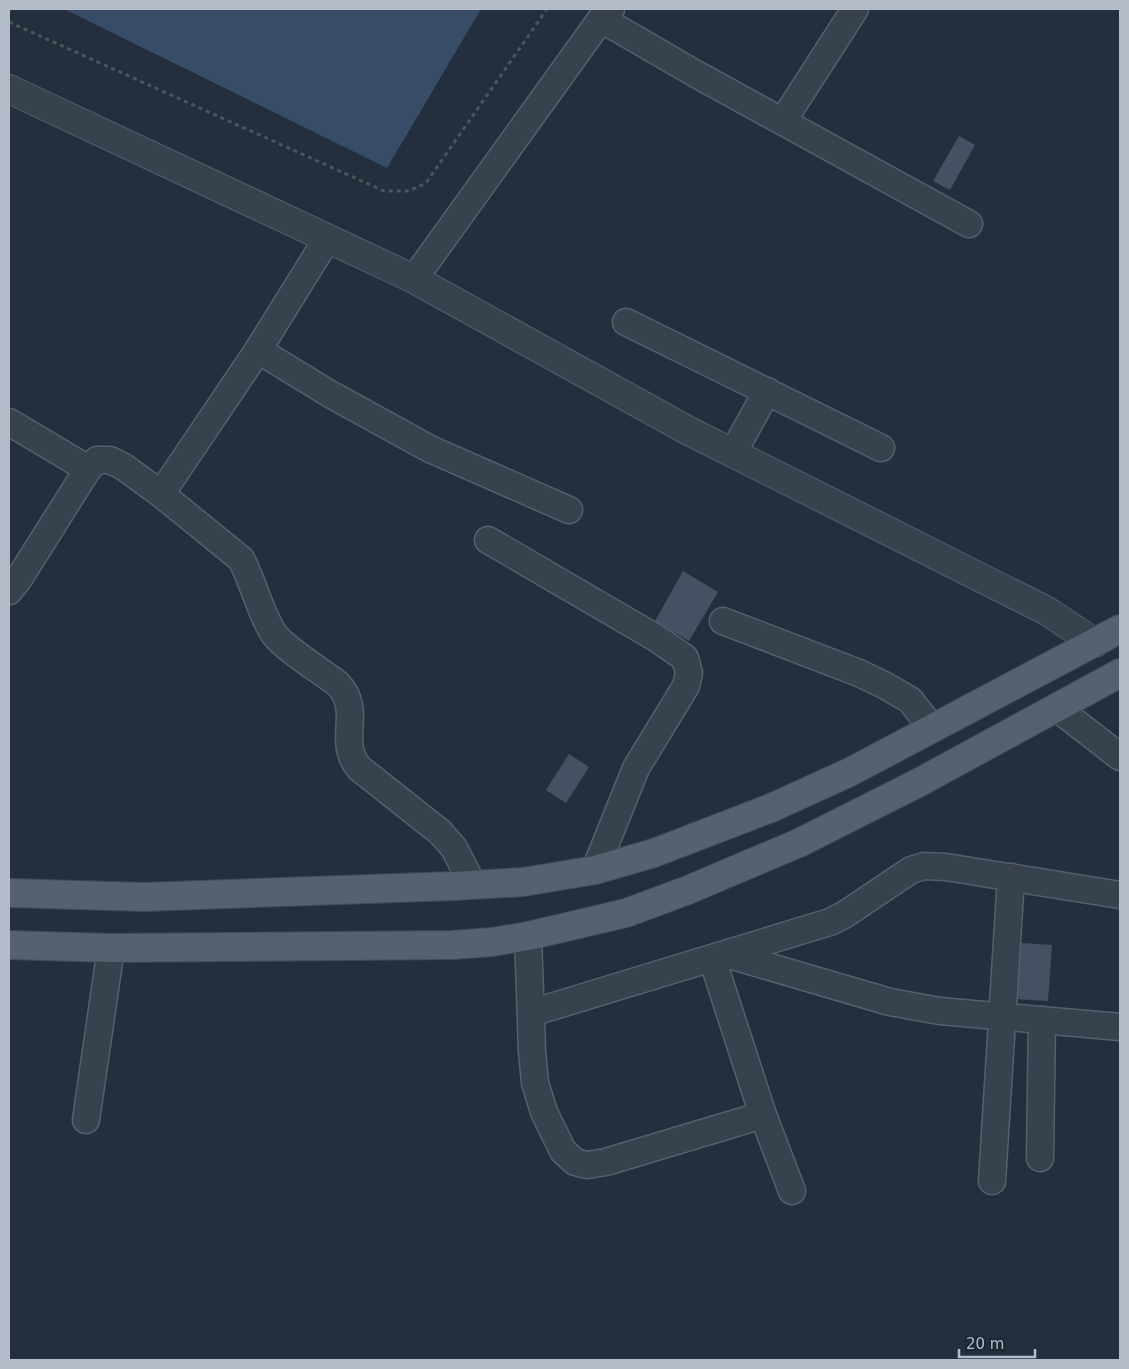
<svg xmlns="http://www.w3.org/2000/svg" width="1129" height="1369" viewBox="0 0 1129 1369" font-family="'DejaVu Sans',sans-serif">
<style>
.water{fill:#394c67}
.building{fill:#455162}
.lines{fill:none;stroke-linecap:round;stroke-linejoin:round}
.minor-casing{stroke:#565f6c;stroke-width:29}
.tertiary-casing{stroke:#565f6c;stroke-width:30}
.primary-casing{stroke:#414a57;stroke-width:30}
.path{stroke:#44595c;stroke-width:3;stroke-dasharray:4 4;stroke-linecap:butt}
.minor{stroke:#38414e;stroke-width:26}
.tertiary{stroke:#38414e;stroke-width:28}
.primary{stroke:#56606e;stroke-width:28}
</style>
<rect width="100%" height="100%" fill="#242f3e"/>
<path class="water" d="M64,9h417l-94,159z"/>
<g class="building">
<path d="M959,136l16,9 -25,45 -17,-9z"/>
<path d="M683,571l35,21 -29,49 -34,-20z"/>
<path d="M569,754l20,13 -23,36 -20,-13z"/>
<path d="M1021,943l31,2 -4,56 -32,-2z"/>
</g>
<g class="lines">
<defs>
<g id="minor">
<path d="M601,19l95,55 273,150"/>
<path d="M783,121l72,-112"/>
<path d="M414,279l187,-260 10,-10"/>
<path d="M626,322l255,126"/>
<path d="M258,350l72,44 100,55 139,61"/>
<path d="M9,422l79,47 -70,111 -9,11"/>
<path d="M733,453l34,-62"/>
<path d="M88,469l9,-9h13l14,7 37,27 80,65c13,24 18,52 33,75 10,14 48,38 64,50 26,28 -2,56 21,84l81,64 14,16 19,37 -19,1"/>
<path d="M161,494l97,-144 69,-111"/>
<path d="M488,540l168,98 29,20 4,15 -3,13 -50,82 -41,102"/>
<path d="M723,621l136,52 25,12 26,15 22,28"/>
<path d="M1057,708l63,49"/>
<path d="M528,936l4,115 3,32 9,29 19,39 12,11 12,3 19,-3 157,-47"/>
<path d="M726,954l164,48 50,9 180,16"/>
<path d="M712,958l51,157 29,76"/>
<path d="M531,1013l299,-91 14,-7 67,-45 13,-4 22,1 174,28"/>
<path d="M86,1120l25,-172"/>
<path d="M1040,1158l2,-138"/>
<path d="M992,1181l19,-304"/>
</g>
<path id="tertiary" d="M9,89l405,190 273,151 360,181 48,32"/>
<g id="primary">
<path d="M9,893l135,4 310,-11 69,-4 72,-12 59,-17 117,-45 79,-36 270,-143"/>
<path d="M9,945l102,3 341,-3 40,-3 36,-6 98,-23 62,-23 111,-47 119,-60 202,-110"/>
</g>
</defs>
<use href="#minor" class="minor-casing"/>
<use href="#tertiary" class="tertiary-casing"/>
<use href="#primary" class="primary-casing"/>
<path class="path" d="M9,22l375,169h25l17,-8 121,-174"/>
<use href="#minor" class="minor"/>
<use href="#tertiary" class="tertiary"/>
<use href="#primary" class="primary"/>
</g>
<rect width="1129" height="1369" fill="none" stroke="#b4bcc9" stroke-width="20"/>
<path d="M959 1349v8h76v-8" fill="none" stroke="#b4bcc9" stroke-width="2.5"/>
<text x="966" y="1349" font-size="15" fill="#b4bcc9" stroke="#1d2633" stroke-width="4" paint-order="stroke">20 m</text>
</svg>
